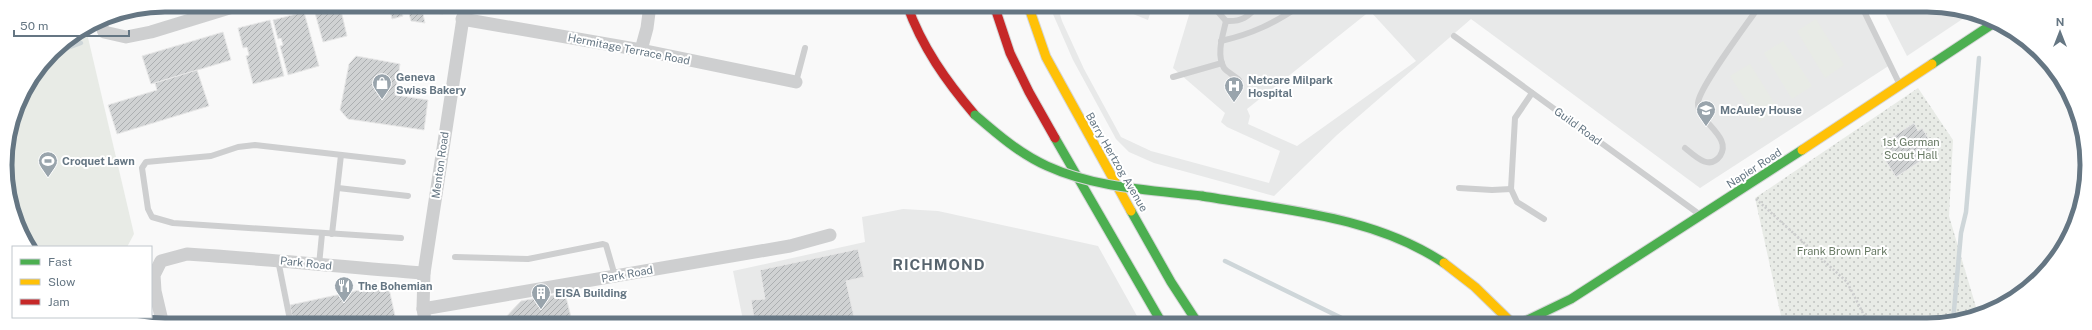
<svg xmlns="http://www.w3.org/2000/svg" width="2092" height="330" viewBox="0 0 2092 330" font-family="'Public Sans',sans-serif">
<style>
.built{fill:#e8e9e9;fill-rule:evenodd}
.green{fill:url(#green-dots)}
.pitch{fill:#e8ebe6}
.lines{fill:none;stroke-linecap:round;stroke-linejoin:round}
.stream{stroke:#ced6d9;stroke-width:4.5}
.building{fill:url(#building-hatch);stroke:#e8e8e8}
.fast-casing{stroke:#d5d6d7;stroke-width:11}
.slow-casing{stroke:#d5d6d7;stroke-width:11}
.jam-casing{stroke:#d5d6d7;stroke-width:11}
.path{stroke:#cbcccd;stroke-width:2.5;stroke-dasharray:2 2;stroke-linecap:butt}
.lane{stroke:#cecfd0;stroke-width:6}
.street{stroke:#cecfd0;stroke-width:13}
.fast{stroke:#4caf50;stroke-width:9}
.slow{stroke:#ffc107;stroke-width:9}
.jam{stroke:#c62828;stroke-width:9}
.fast-bridge-casing{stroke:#d5d6d7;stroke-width:11;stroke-linecap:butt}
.fast-bridge{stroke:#4caf50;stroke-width:9}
.labels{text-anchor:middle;stroke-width:4;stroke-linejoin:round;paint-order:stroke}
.street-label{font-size:11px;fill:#657683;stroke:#fff}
.poi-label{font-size:11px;font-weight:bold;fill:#657683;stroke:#fff;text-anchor:start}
.park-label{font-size:11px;fill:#687a64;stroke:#fff}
.district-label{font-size:15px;font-weight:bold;letter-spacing:1px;fill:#57646e;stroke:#fff}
.rim{fill:none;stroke:#657683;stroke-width:5}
</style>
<defs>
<pattern id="green-dots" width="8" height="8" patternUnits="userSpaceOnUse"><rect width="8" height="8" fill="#e8ebe6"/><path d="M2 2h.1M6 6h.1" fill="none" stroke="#c0c3c0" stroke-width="1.8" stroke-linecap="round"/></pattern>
<pattern id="building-hatch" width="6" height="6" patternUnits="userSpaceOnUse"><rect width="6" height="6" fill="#d0d2d3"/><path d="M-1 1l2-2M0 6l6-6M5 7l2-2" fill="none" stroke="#acafb1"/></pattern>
</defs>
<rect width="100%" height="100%" fill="#f9f9f9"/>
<g class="built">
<path d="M1049,5h8l5,16 22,48 37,68 30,14 118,32 11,-32 -53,-24 -6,-5 4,-9 -52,-45 19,-63h667l31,60 -190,123 -229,-169 -134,116 -63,61 -120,-33 -25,-11 -13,-13 -43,-79zM1370,11l46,50 -119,85 -49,-22 2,-8 -3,-7z"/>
<path d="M1120,5h33l-5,15 -25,-10z"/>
<path d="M1881,5h57l32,9 -63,42z"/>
<path d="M903,209l35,2 160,35 44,79h-398l-11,-54 132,-29 -3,-25z"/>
</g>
<path class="green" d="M1918,88l35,52 -4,76 27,91 24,-2 -12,8 -50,12h-155l-28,-127z"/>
<g class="pitch">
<path d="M1816,19l28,46 -19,13 -28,-47z"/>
<path d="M86,29l48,205 -7,13h-96l-18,-31 -8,-61 12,-51 35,-52z"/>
<path d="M1783,41l29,45 -20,13 -28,-46z"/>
<path d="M1750,64l28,45 -19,13 -29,-46z"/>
</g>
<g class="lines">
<g class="stream">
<path d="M51,54l30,-11"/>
<path d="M1225,261l131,64"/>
<path d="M1953,321l8,-88 5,-21 13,-154"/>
</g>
</g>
<g class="building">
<path d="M389,5h32l4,18 -14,-2 -3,-11 -7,1 2,5 -11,3z"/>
<path d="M424,5h20l-1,9 -16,-2 1,-3 -5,-1z"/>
<path d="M340,6l7,30 -24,6 -8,-29z"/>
<path d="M304,12l15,54 -31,9 -8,-29 3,-1 -2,-7 -3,1 -5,-19z"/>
<path d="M270,20l14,56 -31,8 -7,-28 3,-1 -2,-8 -4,1 -5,-20z"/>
<path d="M223,32l8,28 -80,24 -9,-28z"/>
<path d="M356,56l44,8 -5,31 33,5 -4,30 -76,-11 -8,-9 9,-46z"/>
<path d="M197,70l12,36 -92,28 -9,-29 49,-15 -2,-7z"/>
<path d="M1914,123l4,8 4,-3 14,23 -40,26 -14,-22 5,-4 -5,-7z"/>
<path d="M858,249l6,28 -18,4 10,44h-101l-4,-25 14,-1 -5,-29z"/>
<path d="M388,284l9,41h-103l-4,-20z"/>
<path d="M565,293l8,32h-68l-1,-6 17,-18z"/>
</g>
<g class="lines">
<defs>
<g id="fast">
<path d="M1932,64l65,-43"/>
<path d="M1055,138l108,187"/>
<path d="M1202,196c82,14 172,20 242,67"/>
<path d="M1131,211l40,71 28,43"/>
<path d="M1517,325l54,-26 231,-149"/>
</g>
<g id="slow">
<path d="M1028,5l18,52 85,154"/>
<path d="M1802,150l130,-86"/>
<path d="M1444,263l31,24 39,38"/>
</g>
<g id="jam">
<path d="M907,5c15,42 39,76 68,110"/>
<path d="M994,5l16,48 19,39 26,46"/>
</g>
</defs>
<use href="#fast" class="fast-casing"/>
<use href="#slow" class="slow-casing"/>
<use href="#jam" class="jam-casing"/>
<path class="path" d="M1756,199l91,83 22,43"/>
<g class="lane">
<path d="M1212,5l14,16c15,1 23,-4 32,-16"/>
<path d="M1861,5l38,78"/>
<path d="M1226,21c-3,14 -10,33 -2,47 3,4 11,8 15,12"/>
<path d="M1454,36l245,178"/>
<path d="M1221,41c31,-7 54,-18 80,-36"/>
<path d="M1173,77l49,-14"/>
<path d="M796,82l9,-34"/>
<path d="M1532,93l-17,25 -4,71 6,13 27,17"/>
<path d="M1685,148c10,8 24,23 35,8 13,-20 -23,-34 -22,-53 1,-16 50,-80 62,-98"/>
<path d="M338,188l70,8"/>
<path d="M1459,188l33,2 19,-1"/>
<path d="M332,234l9,-79"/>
<path d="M401,238l-228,-15 -21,-6 -4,-8 -6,-41 4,-6 65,-6 27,-9 17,-2 148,17"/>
<path d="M455,257l73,2 75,-15 3,1 9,31"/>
<path d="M278,260l13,65"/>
<path d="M319,265l3,-31"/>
</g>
<g class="street">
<path d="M462,19l179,31 155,32"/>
<path d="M99,20l5,12 22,5 25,-5 88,-27"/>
<path d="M641,50l6,-22 3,-23"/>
<path d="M423,309l367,-63 40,-11"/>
<path d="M163,325l-8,-34 -1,-16 7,-14 26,-7c79,5 158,13 237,19"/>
<path d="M426,325l-3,-16 1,-36 41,-268"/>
</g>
<use href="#fast" class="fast"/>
<use href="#slow" class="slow"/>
<use href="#jam" class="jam"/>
<defs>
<path id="fast-bridge" d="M975,115c22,19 45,39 72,51 48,22 104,24 155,30"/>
</defs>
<use href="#fast-bridge" class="fast-bridge-casing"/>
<use href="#fast-bridge" class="fast-bridge"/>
</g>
<defs>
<symbol id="shop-pin" viewBox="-11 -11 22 30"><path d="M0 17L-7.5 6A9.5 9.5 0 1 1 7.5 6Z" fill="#99a4ac" stroke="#fff"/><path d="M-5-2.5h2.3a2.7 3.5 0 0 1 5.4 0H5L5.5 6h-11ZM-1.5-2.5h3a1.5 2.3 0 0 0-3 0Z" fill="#fff"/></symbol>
<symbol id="hospital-pin" viewBox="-11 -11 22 30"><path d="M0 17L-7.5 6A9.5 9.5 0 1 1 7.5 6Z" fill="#99a4ac" stroke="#fff"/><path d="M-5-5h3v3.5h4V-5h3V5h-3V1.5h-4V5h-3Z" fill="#fff"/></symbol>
<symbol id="school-pin" viewBox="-11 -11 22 30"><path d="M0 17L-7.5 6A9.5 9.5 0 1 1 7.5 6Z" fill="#99a4ac" stroke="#fff"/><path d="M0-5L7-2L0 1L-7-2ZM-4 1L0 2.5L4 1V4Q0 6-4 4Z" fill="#fff"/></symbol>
<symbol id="stadium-pin" viewBox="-11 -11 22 30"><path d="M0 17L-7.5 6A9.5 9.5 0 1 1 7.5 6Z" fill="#99a4ac" stroke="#fff"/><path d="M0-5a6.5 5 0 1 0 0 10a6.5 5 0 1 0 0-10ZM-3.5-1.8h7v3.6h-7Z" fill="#fff"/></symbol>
<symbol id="restaurant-pin" viewBox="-11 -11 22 30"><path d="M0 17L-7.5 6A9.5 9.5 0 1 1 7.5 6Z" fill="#99a4ac" stroke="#fff"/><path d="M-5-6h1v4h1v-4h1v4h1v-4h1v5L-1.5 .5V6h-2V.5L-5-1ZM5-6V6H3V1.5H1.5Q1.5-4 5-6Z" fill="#fff"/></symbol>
<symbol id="building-pin" viewBox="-11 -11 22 30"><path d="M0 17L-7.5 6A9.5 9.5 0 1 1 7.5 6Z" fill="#99a4ac" stroke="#fff"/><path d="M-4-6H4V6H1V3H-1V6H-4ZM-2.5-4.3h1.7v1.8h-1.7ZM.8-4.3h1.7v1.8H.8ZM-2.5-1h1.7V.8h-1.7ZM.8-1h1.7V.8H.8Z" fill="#fff"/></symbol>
</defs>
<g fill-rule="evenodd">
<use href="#shop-pin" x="371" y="72" width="22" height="30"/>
<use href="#hospital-pin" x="1223" y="75" width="22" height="30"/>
<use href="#school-pin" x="1695" y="99" width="22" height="30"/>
<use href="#stadium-pin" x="37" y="150" width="22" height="30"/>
<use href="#restaurant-pin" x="333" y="275" width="22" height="30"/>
<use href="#building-pin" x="530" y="282" width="22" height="30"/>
</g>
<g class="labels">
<g class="street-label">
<text transform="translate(629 49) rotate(11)" y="4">Hermitage Terrace Road</text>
<text transform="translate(1578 126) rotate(36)" y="4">Guild Road</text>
<text transform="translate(1117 162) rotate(60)" y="4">Barry Hertzog Avenue</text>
<text transform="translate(440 165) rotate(-82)" y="4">Menton Road</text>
<text transform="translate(1754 168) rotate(-33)" y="4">Napier Road</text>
<text transform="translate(306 263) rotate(6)" y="4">Park Road</text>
<text transform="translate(627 274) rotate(-10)" y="4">Park Road</text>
</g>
<g class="poi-label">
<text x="396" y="81">Geneva<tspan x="396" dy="13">Swiss Bakery</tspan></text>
<text x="1248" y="84">Netcare Milpark<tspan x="1248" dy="13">Hospital</tspan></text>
<text x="1720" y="114">McAuley House</text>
<text x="62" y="165">Croquet Lawn</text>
<text x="358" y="290">The Bohemian</text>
<text x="555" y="297">EISA Building</text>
</g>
<g class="park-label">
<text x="1911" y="146">1st German<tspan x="1911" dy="13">Scout Hall</tspan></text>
<text x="1842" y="255">Frank Brown Park</text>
</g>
<g class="district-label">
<text x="939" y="270">RICHMOND</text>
</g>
</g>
<path d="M0 0H2092V330H0ZM165 12H1927A153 153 0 0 1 2080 165V165A153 153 0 0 1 1927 318H165A153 153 0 0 1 12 165V165A153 153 0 0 1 165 12Z" fill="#fff" fill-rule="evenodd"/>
<path class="rim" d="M165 12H1927A153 153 0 0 1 2080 165V165A153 153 0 0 1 1927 318H165A153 153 0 0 1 12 165V165A153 153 0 0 1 165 12Z"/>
<rect x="12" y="246" width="140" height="72" fill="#ffffff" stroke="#c1c8cd"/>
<rect x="20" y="259" width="20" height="6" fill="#4caf50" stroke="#c1c8cd"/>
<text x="48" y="266" font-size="12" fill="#657683">Fast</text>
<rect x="20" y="279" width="20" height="6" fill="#ffc107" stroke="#c1c8cd"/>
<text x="48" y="286" font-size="12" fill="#657683">Slow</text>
<rect x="20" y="299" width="20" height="6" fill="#c62828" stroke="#c1c8cd"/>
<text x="48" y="306" font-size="12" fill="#657683">Jam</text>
<g transform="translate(2060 32)" stroke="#ffffff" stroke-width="3" paint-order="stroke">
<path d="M0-3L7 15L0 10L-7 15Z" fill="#657683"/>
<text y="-6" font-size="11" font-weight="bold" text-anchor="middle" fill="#657683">N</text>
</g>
<path d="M14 30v6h115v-6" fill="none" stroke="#657683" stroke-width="2"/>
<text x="20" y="30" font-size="12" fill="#657683" stroke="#ffffff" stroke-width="3" paint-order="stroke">50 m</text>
</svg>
